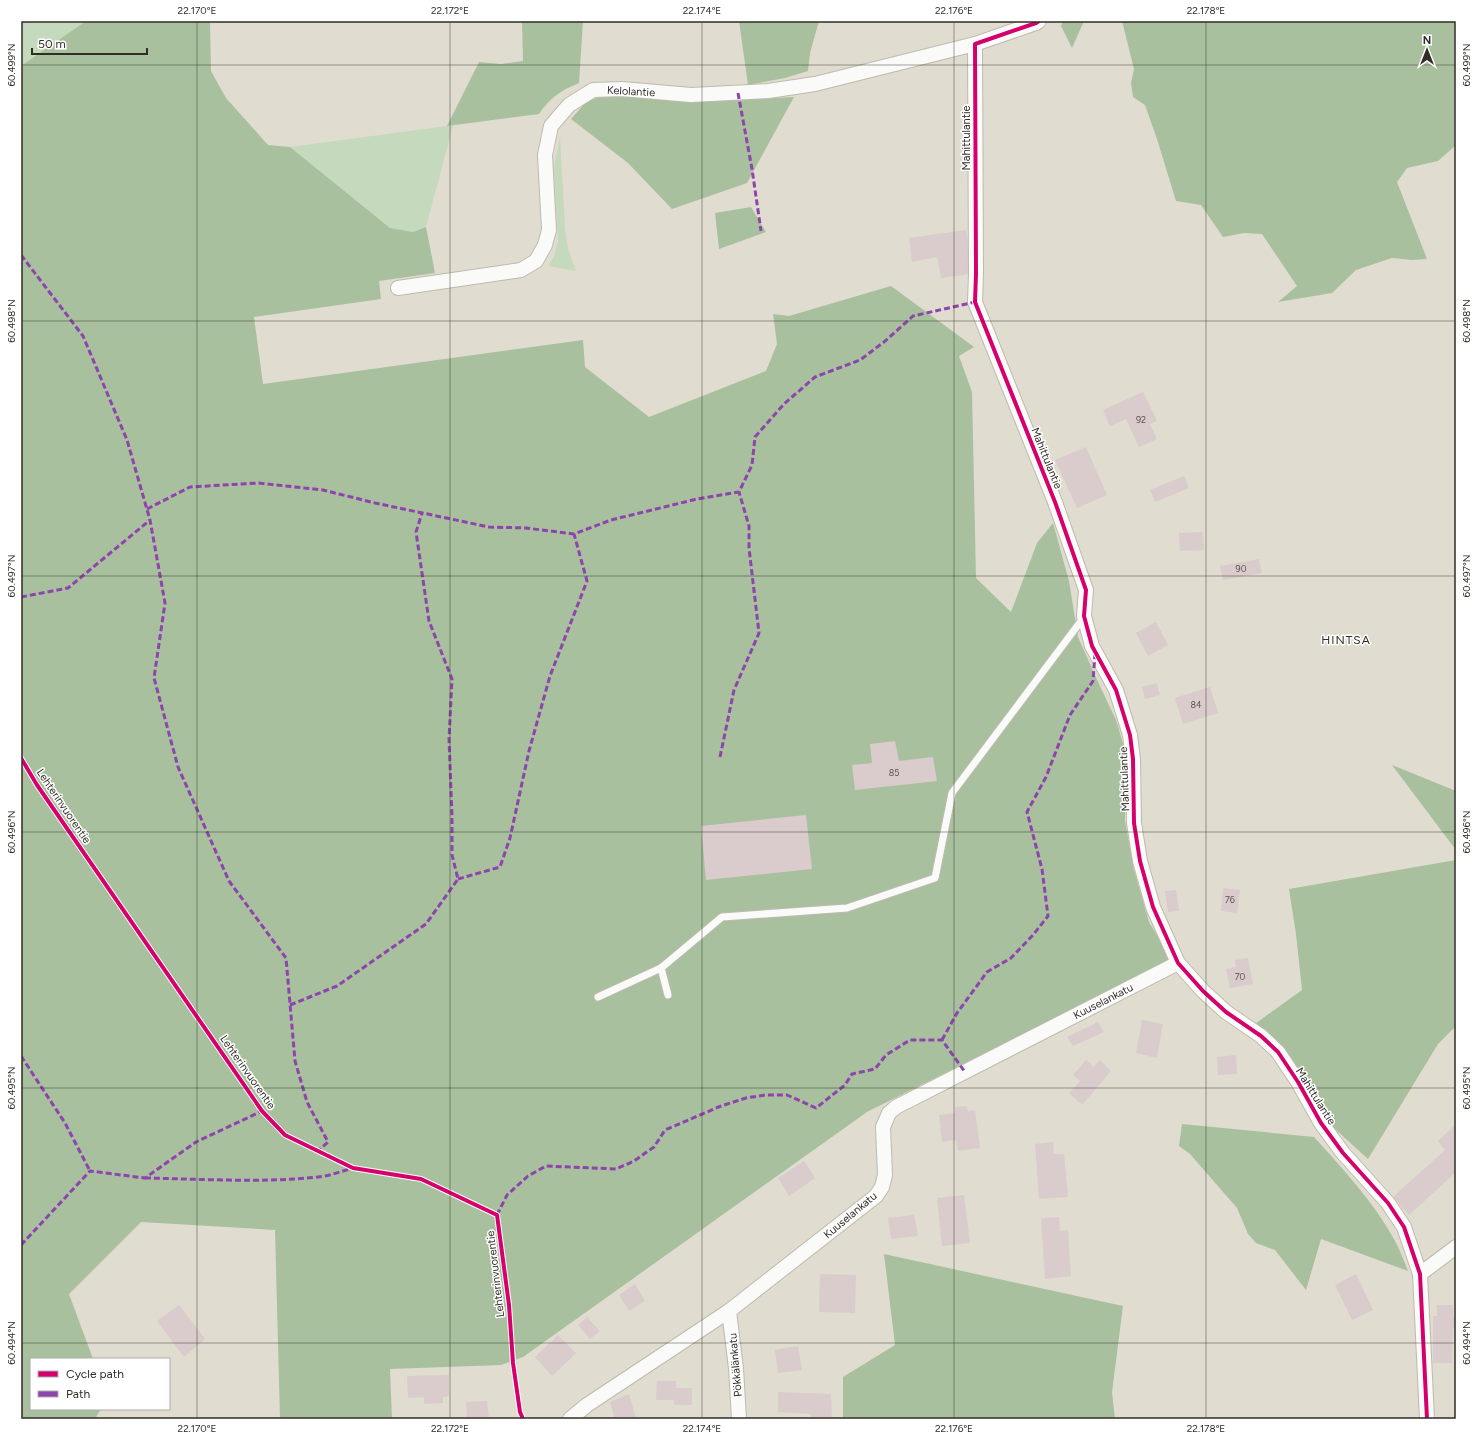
<svg xmlns="http://www.w3.org/2000/svg" width="1477" height="1440" viewBox="0 0 1477 1440" font-family="Figtree,sans-serif">
<style>
.green{fill:#c5d9bc}
.forest{fill:#a8c09e}
.building{fill:#dacbcc}
.lines{fill:none;stroke-linecap:round;stroke-linejoin:round}
.lane-casing{stroke:#bebab1;stroke-width:9}
.street-casing{stroke:#bebab1;stroke-width:16}
.lane{stroke:#fafaf8;stroke-width:7}
.street{stroke:#fafaf8;stroke-width:14}
.quiet{stroke:#8e44ad;stroke-width:3;stroke-dasharray:6 3;stroke-linecap:butt}
.cycleway-casing{stroke:#fff;stroke-width:6}
.cycleway{stroke:#d6006c;stroke-width:4}
.ticks{fill:none;stroke:#302d25;stroke-width:1;stroke-opacity:0.45}
.labels{text-anchor:middle;stroke-width:3;stroke-linejoin:round;paint-order:stroke}
.number-label{font-size:9px;fill:#5a544f}
.street-label{font-size:11px;fill:#302d25;stroke:#fff}
.neighbourhood-label{font-size:12px;letter-spacing:1px;fill:#302d25;stroke:#fff}
.neatline{fill:none;stroke:#302d25;stroke-width:1.5}
.ticks-label{font-size:10px;text-anchor:middle;fill:#302d25}
</style>
<rect width="100%" height="100%" fill="#e1dcd0"/>
<g class="green">
<path d="M21,21h65l-65,45z"/>
<path d="M447,126h6l-27,101 -13,5 -23,-4 -100,-81z"/>
<path d="M560,137l5,91 3,21 8,22 -28,-5 6,-10 4,-15 -4,-74z"/>
</g>
<g class="forest">
<path d="M86,21h124l1,50 15,27 42,47 22,2 100,81 23,4 13,-5 9,46 -56,8 2,18 -127,18 9,67 320,-44 2,27 64,50 117,-46 11,-27 -4,-30 16,2 102,-30 83,61 -15,9 13,36 4,186 35,34 26,-69 16,-20 16,58 9,56 21,47 17,36 9,30v71l9,49 15,52 23,38 -305,152 -344,245 -22,8 -111,4 2,50h-112l-5,-189 -134,-8 -72,72 24,65h-62v50h70l-6,10h-74v-1353z"/>
<path d="M522,21h61l-4,62c-19,8 -28,14 -40,31l-92,12 32,-64 22,2 22,-3z"/>
<path d="M739,21h80l-9,32 -2,18 -23,7 -37,7z"/>
<path d="M1063,21h21l-12,27 -11,-22z"/>
<path d="M1122,21h334v124l-18,16 -31,7 -10,14 30,77 -15,1 -20,-2 -36,12 -24,23 -54,9 19,-16 -35,-52 -18,-1 -21,4 -22,-32 -25,-4 -19,-62 -12,-34 -12,-8 -2,-14 3,-14z"/>
<path d="M605,95l96,7 93,-5 -47,86 -75,26 -44,-46 -57,-44 15,-17z"/>
<path d="M751,207l15,25 -47,17 -4,-36z"/>
<path d="M1392,765l64,26v59z"/>
<path d="M1456,860v166l-18,18 -70,115 -34,-31 -45,-71 -37,-31 50,-36 -6,-56 -7,-45z"/>
<path d="M1182,1124l132,13c29,32 60,65 81,104 5,9 9,20 13,30l-87,-32 -15,51 -31,-40 -19,-7 -8,-9 -11,-26 -47,-54 -11,-8z"/>
<path d="M884,1254l239,52 -11,86 3,27h-272v-42l52,-32z"/>
</g>
<g class="building">
<path d="M966,230l5,35 -1,9 -29,4 -4,-21 -25,5 -3,-24z"/>
<path d="M1143,392l14,29 -7,3 7,15 -18,8 -13,-28 -16,7 -7,-16z"/>
<path d="M1086,447l21,48 -30,13 -22,-48z"/>
<path d="M1184,476l5,12 -34,14 -5,-12z"/>
<path d="M1203,532l1,18 -24,1 -1,-18z"/>
<path d="M1259,559l3,14 -39,7 -3,-14z"/>
<path d="M1156,622l12,23 -20,11 -12,-23z"/>
<path d="M1157,683l3,12 -15,4 -3,-12z"/>
<path d="M1210,687l8,26 -35,11 -8,-26z"/>
<path d="M895,741l4,20 34,-4 4,24 -82,9 -3,-25 20,-2 -2,-19z"/>
<path d="M806,815l6,54 -106,11 -5,-54z"/>
<path d="M1223,888l17,2 -3,23 -16,-2z"/>
<path d="M1176,890l3,21 -11,1 -3,-21z"/>
<path d="M1248,958l5,26 -23,4 -4,-19 10,-2 -1,-7z"/>
<path d="M1142,1020l21,4 -6,34 -21,-5z"/>
<path d="M1098,1022l6,10 -31,14 -6,-9z"/>
<path d="M1236,1055l1,19 -19,1 -1,-18z"/>
<path d="M1086,1060l8,7 6,-7 11,11 -29,34 -13,-12 11,-12 -7,-6z"/>
<path d="M967,1106l1,5 7,-1 5,38 -22,3 -2,-11 -14,2 -3,-27 16,-2v-6z"/>
<path d="M1454,1126l2,2v44l-47,43 -16,-18 52,-47 -7,-9z"/>
<path d="M1053,1142l1,12h10l4,43 -29,2 -4,-55z"/>
<path d="M804,1161l11,17 -26,18 -11,-18z"/>
<path d="M964,1195l6,48 -28,3 -5,-48z"/>
<path d="M914,1215l4,21 -27,3 -3,-21z"/>
<path d="M1059,1217l1,14 8,-1 3,46 -26,3 -4,-61z"/>
<path d="M820,1274l36,1 -1,38 -36,-1z"/>
<path d="M1356,1274l17,36 -21,10 -17,-35z"/>
<path d="M635,1284l10,17 -16,10 -10,-16z"/>
<path d="M179,1305l26,34 -21,18 -27,-36z"/>
<path d="M1437,1305h16v12h3v11h-3l-1,35h-19v-47h4z"/>
<path d="M587,1317l13,14 -10,8 -12,-14z"/>
<path d="M558,1335l18,18 -24,23 -17,-19z"/>
<path d="M798,1346l4,24 -24,3 -3,-23z"/>
<path d="M449,1375v21l-6,1v6l-19,1v-7l-16,1 -1,-22z"/>
<path d="M657,1381h19v7h16v17h-18v-5h-18z"/>
<path d="M778,1392l53,2 1,25h-21v-5l-33,-2z"/>
<path d="M629,1394l7,24 -21,1 -5,-17z"/>
<path d="M487,1401l2,18h-22l-1,-17z"/>
</g>
<g class="lines">
<defs>
<g id="lane">
<path d="M661,968l7,27"/>
<path d="M598,997l63,-29 61,-51 125,-9 88,-30 17,-85 132,-176"/>
</g>
<g id="street">
<path d="M1039,21l-3,2 -61,21 1,230 -1,28 80,200 31,88 -2,26 8,30 24,44 14,45 3,24 1,64 6,38 13,46 25,56 25,28 23,21 35,24 17,16 20,30 23,41 22,30 45,50 16,24 16,47 7,145"/>
<path d="M398,288l123,-18 15,-9 9,-16 4,-15 -4,-75 6,-29 18,-21 24,-15 29,-1 69,6 77,-4 47,-7 160,-40"/>
<path d="M1420,1274l36,-27"/>
<path d="M729,1311l7,57 3,51"/>
<path d="M570,1419l17,-14 142,-94 147,-115 6,-9 3,-12 -2,-48 6,-14 7,-6 282,-144"/>
</g>
</defs>
<use href="#lane" class="lane-casing"/>
<use href="#street" class="street-casing"/>
<use href="#lane" class="lane"/>
<use href="#street" class="street"/>
<g class="quiet">
<path d="M738,93l14,76 9,62"/>
<path d="M21,255l62,81 44,104 23,80 15,83 -11,75 24,89 51,114 57,77 9,103 12,41 21,40 -10,9"/>
<path d="M147,509l43,-22 68,-4 65,7 52,13 114,24 37,1 48,6 37,-14 86,-21 42,-7 13,-27 3,-28 29,-33 31,-27 45,-17 24,-18 29,-26 62,-14"/>
<path d="M21,597l47,-9 82,-68"/>
<path d="M720,757l14,-67 25,-57 -10,-85v-22l-10,-34"/>
<path d="M458,879l42,-12 10,-29 19,-87 21,-75 37,-95 -13,-47"/>
<path d="M290,1005l47,-19 89,-62 32,-45 -6,-24v-39l-3,-77 3,-60 -23,-58 -13,-89 6,-19"/>
<path d="M942,1040l15,-27 30,-41 24,-14 22,-23 15,-19 -6,-47 -15,-57 19,-35 24,-62 23,-34 2,-27"/>
<path d="M21,1056l44,67 25,48"/>
<path d="M145,1178c57,1 116,5 173,-1 12,-1 24,-6 35,-9"/>
<path d="M497,1215l10,-20 21,-19 18,-10 70,3 18,-8 20,-14 11,-17 56,-24 25,-8 19,-3h22l29,13 29,-23 7,-11 23,-5 11,-14 24,-15h32l23,32"/>
<path d="M21,1245l69,-74 55,7 51,-36 66,-31"/>
</g>
<defs>
<g id="cycleway">
<path d="M1039,21l-3,2 -61,21 1,230 -1,28 80,200 31,88 -2,26 8,30 24,44 14,45 3,24 1,64 6,38 13,46 25,56 25,28 23,21 35,24 17,16 20,30 23,41 22,30 45,50 16,24 16,47 7,145"/>
<path d="M21,758l16,27 225,326 23,24 68,33 68,11 76,36 12,90 4,58 7,49 3,7"/>
</g>
</defs>
<use href="#cycleway" class="cycleway-casing"/>
<use href="#cycleway" class="cycleway"/>
</g>
<path class="ticks" d="M197,21v1398M450,21v1398M702,21v1398M954,21v1398M1206,21v1398M21,65h1435M21,321h1435M21,576h1435M21,832h1435M21,1088h1435M21,1343h1435"/>
<g class="labels">
<g class="number-label">
<text x="1141" y="423">92</text>
<text x="1241" y="572">90</text>
<text x="1196" y="708">84</text>
<text x="894" y="776">85</text>
<text x="1230" y="903">76</text>
<text x="1240" y="980">70</text>
</g>
<g class="street-label">
<text transform="translate(631 91) rotate(3)" y="4">Kelolantie</text>
<text transform="translate(966 138) rotate(-90)" y="4">Mahittulantie</text>
<text transform="translate(1047 458) rotate(68)" y="4">Mahittulantie</text>
<text transform="translate(1124 779) rotate(-92)" y="4">Mahittulantie</text>
<text transform="translate(64 806) rotate(56)" y="4">Lehterinvuorentie</text>
<text transform="translate(1103 1001) rotate(-27)" y="4">Kuuselankatu</text>
<text transform="translate(248 1072) rotate(55)" y="4">Lehterinvuorentie</text>
<text transform="translate(1316 1096) rotate(58)" y="4">Mahittulantie</text>
<text transform="translate(850 1215) rotate(-40)" y="4">Kuuselankatu</text>
<text transform="translate(495 1274) rotate(-97)" y="4">Lehterinvuorentie</text>
<text transform="translate(735 1365) rotate(-95)" y="4">Pökkälänkatu</text>
</g>
<g class="neighbourhood-label">
<text x="1346" y="644">HINTSA</text>
</g>
</g>
<rect width="1477" height="1440" fill="none" stroke="#ffffff" stroke-width="44"/>
<rect x="30" y="1358" width="140" height="52" fill="#ffffff" stroke="#acaba8"/>
<rect x="38" y="1371" width="20" height="6" fill="#d6006c" stroke="#acaba8"/>
<text x="66" y="1378" font-size="12" fill="#302d25">Cycle path</text>
<rect x="38" y="1391" width="20" height="6" fill="#8e44ad" stroke="#acaba8"/>
<text x="66" y="1398" font-size="12" fill="#302d25">Path</text>
<g transform="translate(1427 50)" stroke="#ffffff" stroke-width="3" paint-order="stroke">
<path d="M0-3L7 15L0 10L-7 15Z" fill="#302d25"/>
<text y="-6" font-size="11" font-weight="bold" text-anchor="middle" fill="#302d25">N</text>
</g>
<path d="M32 48v6h115v-6" fill="none" stroke="#302d25" stroke-width="2"/>
<text x="38" y="48" font-size="12" fill="#302d25" stroke="#ffffff" stroke-width="3" paint-order="stroke">50 m</text>
<rect x="22" y="22" width="1433" height="1396" class="neatline"/>
<g class="ticks-label">
<text x="197" y="14">22.170°E</text>
<text x="450" y="14">22.172°E</text>
<text x="702" y="14">22.174°E</text>
<text x="954" y="14">22.176°E</text>
<text x="1206" y="14">22.178°E</text>
<text transform="translate(11 65) rotate(-90)" y="4">60.499°N</text>
<text transform="translate(1466 65) rotate(-90)" y="4">60.499°N</text>
<text transform="translate(11 321) rotate(-90)" y="4">60.498°N</text>
<text transform="translate(1466 321) rotate(-90)" y="4">60.498°N</text>
<text transform="translate(11 576) rotate(-90)" y="4">60.497°N</text>
<text transform="translate(1466 576) rotate(-90)" y="4">60.497°N</text>
<text transform="translate(11 832) rotate(-90)" y="4">60.496°N</text>
<text transform="translate(1466 832) rotate(-90)" y="4">60.496°N</text>
<text transform="translate(11 1088) rotate(-90)" y="4">60.495°N</text>
<text transform="translate(1466 1088) rotate(-90)" y="4">60.495°N</text>
<text transform="translate(11 1343) rotate(-90)" y="4">60.494°N</text>
<text transform="translate(1466 1343) rotate(-90)" y="4">60.494°N</text>
<text x="197" y="1432">22.170°E</text>
<text x="450" y="1432">22.172°E</text>
<text x="702" y="1432">22.174°E</text>
<text x="954" y="1432">22.176°E</text>
<text x="1206" y="1432">22.178°E</text>
</g>
</svg>
